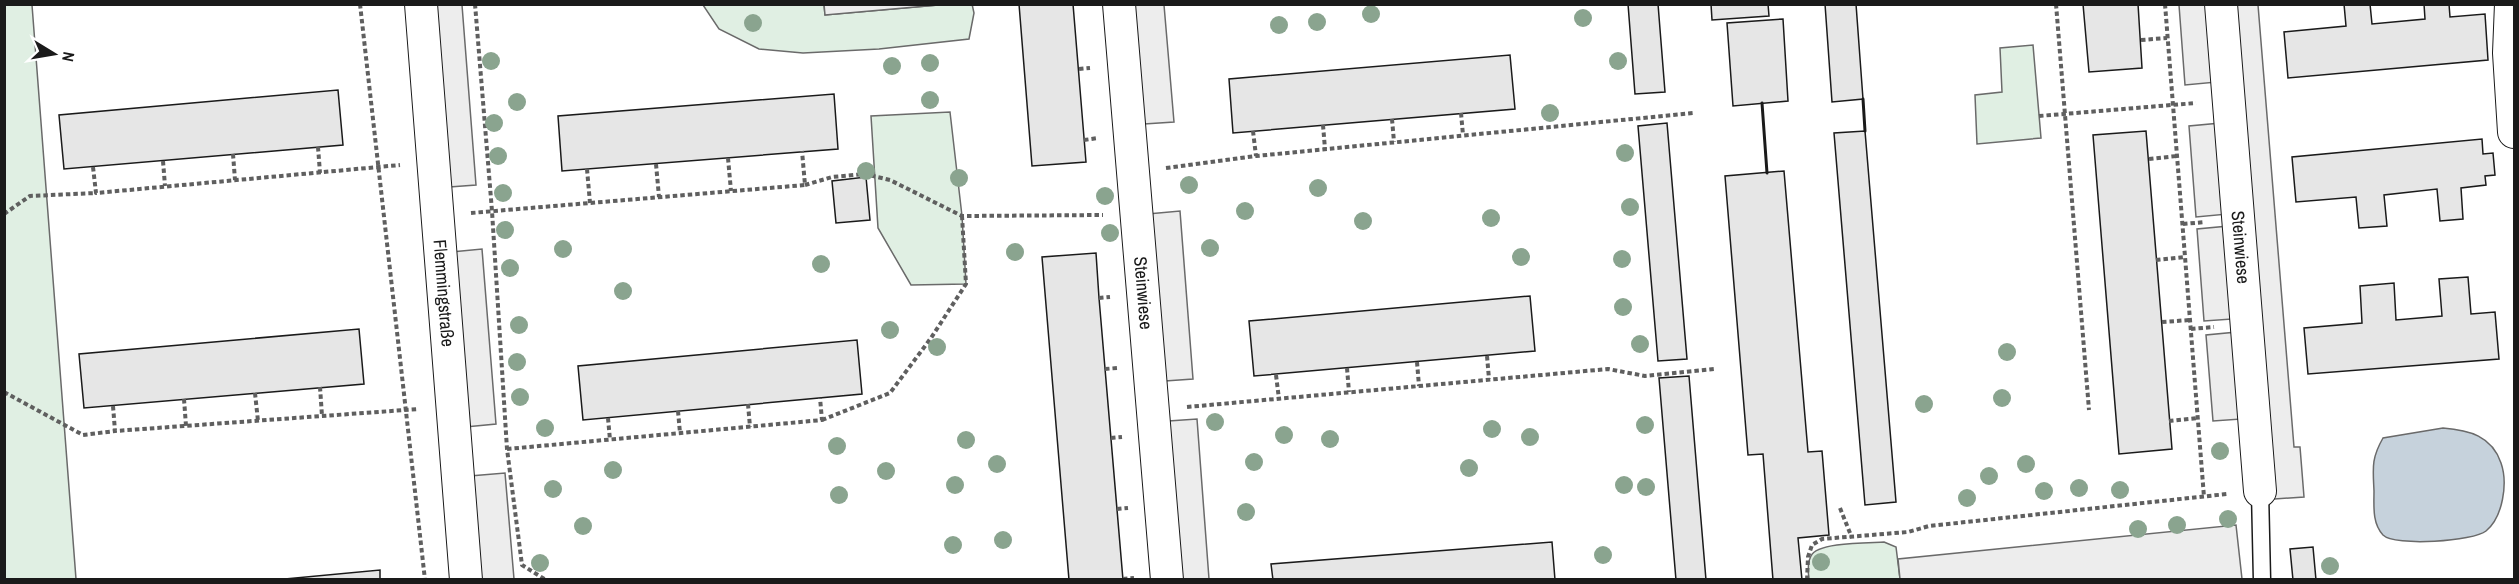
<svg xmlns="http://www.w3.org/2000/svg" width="2519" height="584" viewBox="0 0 2519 584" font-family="'Archivo Narrow',sans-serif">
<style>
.green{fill:#e0efe3;stroke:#6a6a6a;stroke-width:1.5}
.parking{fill:#ededed;stroke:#6a6a6a;stroke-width:1.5}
.water{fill:#c6d2dc;stroke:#6a6a6a;stroke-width:1.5}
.building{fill:#e6e6e6;stroke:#1a1a1a;stroke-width:1.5}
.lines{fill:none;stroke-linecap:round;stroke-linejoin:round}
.lane-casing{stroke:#1a1a1a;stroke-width:19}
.street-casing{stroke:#1a1a1a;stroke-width:34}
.path{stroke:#5f5f5f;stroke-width:4;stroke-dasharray:4.5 3;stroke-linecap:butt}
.lane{stroke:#fff;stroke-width:16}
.street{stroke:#fff;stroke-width:32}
.wall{stroke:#1a1a1a;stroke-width:3}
.tree{fill:#8aa48f}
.labels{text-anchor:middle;stroke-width:4.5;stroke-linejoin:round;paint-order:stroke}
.street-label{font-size:18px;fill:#1a1a1a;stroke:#fff}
</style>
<rect width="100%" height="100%" fill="#fff"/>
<g class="green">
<path d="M972,4l2,9 -5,26 -90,10 -76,4 -44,-4 -40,-20 -16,-24h121l1,10 113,-10z"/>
<path d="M4,5h28l44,574h-71z"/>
<path d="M2033,45l8,93 -64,6 -2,-49 27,-3 -2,-44z"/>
<path d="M950,112l12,104 4,68 -55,1 -33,-57 -7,-112z"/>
<path d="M1884,542l12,5 4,32h-91c-1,-7 -2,-16 2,-23 6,-14 59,-13 73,-14z"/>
</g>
<g class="parking">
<path d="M824,4h114v1l-113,10z"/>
<path d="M421,5h41l14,180 -40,3z"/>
<path d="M1119,5h45l10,117 -45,3z"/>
<path d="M2179,5h79l36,442h6l4,50 -43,3 -6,-82 -42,3 -7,-86 41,-4 -1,-13 -42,3 -7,-92 42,-4 -1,-12 -42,4 -7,-91 42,-4 -4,-41 -42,4z"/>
<path d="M1180,211l13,168 -42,3 -14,-167z"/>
<path d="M482,249l14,175 -41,4 -14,-175z"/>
<path d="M1197,419l12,160h-42l-13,-157z"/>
<path d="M505,473l9,106h-48l-8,-102z"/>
<path d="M2236,525l6,54h-342l-2,-20z"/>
</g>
<path class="water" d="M2443,428c26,2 49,8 58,35 7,20 2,54 -15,68 -12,10 -91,16 -103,4 -11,-12 -9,-29 -9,-44 -1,-23 -3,-32 9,-53z"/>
<g class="building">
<path d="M1019,4h54l13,158 -54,4z"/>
<path d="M1628,4h30l7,88 -30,2z"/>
<path d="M1711,4h57l1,12 -57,4z"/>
<path d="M1825,4h31l7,95 -31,3z"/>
<path d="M2083,4h55l4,64 -53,4z"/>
<path d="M2344,4h26l2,20 53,-5 -1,-15h25l1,13 35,-3 3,46 -200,18 -4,-46 62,-6z"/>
<path d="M1783,19l5,82 -55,5 -6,-83z"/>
<path d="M1510,55l5,54 -282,24 -4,-54z"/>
<path d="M338,90l5,55 -279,24 -5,-54z"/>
<path d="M834,94l4,55 -276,22 -4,-55z"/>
<path d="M1667,123l20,236 -29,2 -20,-235z"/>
<path d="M1865,131l31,371 -31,3 -31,-372z"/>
<path d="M2146,131l26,318 -53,5 -26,-319z"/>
<path d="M2482,139l1,15 10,-1 2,22 -10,1 1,9 -25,3 2,31 -23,2 -3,-32 -53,6 3,31 -28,2 -3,-31 -60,5 -4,-45z"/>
<path d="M1784,171l24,281 14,-1 7,84 -31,3 4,42h-29l-10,-126 -15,1 -23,-279z"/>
<path d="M866,177l4,43 -34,3 -4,-42z"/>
<path d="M1096,253l3,45 24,282h-54l-27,-323z"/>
<path d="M2468,277l3,37 24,-2 4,47 -191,15 -4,-46 58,-5 -2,-37 34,-3 2,37 46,-4 -3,-37z"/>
<path d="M1530,296l5,55 -281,25 -5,-55z"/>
<path d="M359,329l5,55 -280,24 -5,-54z"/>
<path d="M857,340l5,54 -279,26 -5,-54z"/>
<path d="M1689,376l17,204h-30l-17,-202z"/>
<path d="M1552,542l3,38h-282l-2,-16z"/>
<path d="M2313,547l3,33h-23l-3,-31z"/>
<path d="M380,570v10h-106z"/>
</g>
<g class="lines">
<defs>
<path id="lane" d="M2260,491l2,89"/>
<g id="street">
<path id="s1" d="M421,4l45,576"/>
<path id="s2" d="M1119,4l48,576"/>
<path id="s3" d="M2221,4l39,487"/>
<path d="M2511,4l-2,49 5,79"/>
</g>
</defs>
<use href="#lane" class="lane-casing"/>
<use href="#street" class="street-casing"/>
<g class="path">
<path d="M360,4l65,576"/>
<path d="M475,4l17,207 15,238 15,116 24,15"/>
<path d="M2056,4l33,406"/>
<path d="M2165,4l39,493"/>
<path d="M2141,40l26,-2"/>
<path d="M1079,69l11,-1"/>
<path d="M1461,113l2,22"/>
<path d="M2039,116l157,-13"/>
<path d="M1392,119l2,23"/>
<path d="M1323,125l2,24"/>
<path d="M1253,131l3,25"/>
<path d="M1084,140l14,-2"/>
<path d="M318,147l2,26"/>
<path d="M233,154l2,26"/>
<path d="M728,158l3,33"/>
<path d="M2149,159l28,-3"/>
<path d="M163,161l2,25"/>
<path d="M656,164l3,33"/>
<path d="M93,167l3,26 304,-28"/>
<path d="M1166,168l90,-12 437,-43"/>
<path d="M587,169l3,34"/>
<path d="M805,185l27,-8 33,-3 25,6 72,36 141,-1"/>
<path d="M471,213l334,-28 -3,-34"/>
<path d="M4,214l26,-18 66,-3"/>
<path d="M2183,224l22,-2"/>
<path d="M2156,260l29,-3"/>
<path d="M1099,298l11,-1"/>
<path d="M2162,322l28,-2"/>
<path d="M2191,329l23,-2"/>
<path d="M1487,356l2,23"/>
<path d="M1417,362l2,24"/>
<path d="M1347,368l2,24"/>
<path d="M1105,369l12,-1"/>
<path d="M1276,375l3,24"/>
<path d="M320,387l2,29"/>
<path d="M4,392l79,43 32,-4"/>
<path d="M255,393l3,28"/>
<path d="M184,399l2,27"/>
<path d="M748,404l2,23"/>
<path d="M113,406l2,25 304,-22"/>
<path d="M1187,407l421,-38 37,7 69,-7"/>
<path d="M678,411l2,22"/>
<path d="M608,418l2,22"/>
<path d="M822,420l68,-27 41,-55 35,-54 -4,-68"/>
<path d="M2169,421l29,-3"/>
<path d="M1111,438l11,-1"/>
<path d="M507,449l315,-29 -2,-22"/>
<path d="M1840,508l12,30"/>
<path d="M1117,509l11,-1"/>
<path d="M1123,579l11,-1"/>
<path d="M1732,579v1"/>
<path d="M1807,580l1,-23 4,-12 10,-6 86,-7 21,-6 298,-32"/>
</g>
<use href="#lane" class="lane"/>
<use href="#street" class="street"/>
<g class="wall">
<path d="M1863,99l2,32"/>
<path d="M1762,103l5,70"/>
</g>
</g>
<g class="tree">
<circle cx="1371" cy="14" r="9"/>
<circle cx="1583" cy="18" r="9"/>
<circle cx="1317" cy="22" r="9"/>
<circle cx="753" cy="23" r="9"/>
<circle cx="1279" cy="25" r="9"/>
<circle cx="491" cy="61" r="9"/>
<circle cx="1618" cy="61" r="9"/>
<circle cx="930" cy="63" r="9"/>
<circle cx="892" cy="66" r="9"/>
<circle cx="930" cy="100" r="9"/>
<circle cx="517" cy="102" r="9"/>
<circle cx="1550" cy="113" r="9"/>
<circle cx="494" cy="123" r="9"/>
<circle cx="1625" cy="153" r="9"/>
<circle cx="498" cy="156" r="9"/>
<circle cx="866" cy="171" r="9"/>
<circle cx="959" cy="178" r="9"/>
<circle cx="1189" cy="185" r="9"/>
<circle cx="1318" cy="188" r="9"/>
<circle cx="503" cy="193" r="9"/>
<circle cx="1105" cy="196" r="9"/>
<circle cx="1630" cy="207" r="9"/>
<circle cx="1245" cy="211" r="9"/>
<circle cx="1491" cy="218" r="9"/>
<circle cx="1363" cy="221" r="9"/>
<circle cx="505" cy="230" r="9"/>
<circle cx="1110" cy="233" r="9"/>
<circle cx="1210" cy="248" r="9"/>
<circle cx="563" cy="249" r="9"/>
<circle cx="1015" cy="252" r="9"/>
<circle cx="1521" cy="257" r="9"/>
<circle cx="1622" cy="259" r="9"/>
<circle cx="821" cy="264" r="9"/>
<circle cx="510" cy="268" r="9"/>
<circle cx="623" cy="291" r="9"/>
<circle cx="1623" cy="307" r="9"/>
<circle cx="519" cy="325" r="9"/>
<circle cx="890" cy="330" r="9"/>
<circle cx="1640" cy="344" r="9"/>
<circle cx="937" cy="347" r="9"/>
<circle cx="2007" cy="352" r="9"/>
<circle cx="517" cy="362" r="9"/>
<circle cx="520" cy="397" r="9"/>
<circle cx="2002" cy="398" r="9"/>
<circle cx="1924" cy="404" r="9"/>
<circle cx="1215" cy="422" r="9"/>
<circle cx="1645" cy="425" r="9"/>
<circle cx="545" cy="428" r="9"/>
<circle cx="1492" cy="429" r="9"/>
<circle cx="1284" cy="435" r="9"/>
<circle cx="1530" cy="437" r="9"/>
<circle cx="1330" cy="439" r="9"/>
<circle cx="966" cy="440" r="9"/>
<circle cx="837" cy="446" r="9"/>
<circle cx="2220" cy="451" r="9"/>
<circle cx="1254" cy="462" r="9"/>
<circle cx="997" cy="464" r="9"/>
<circle cx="2026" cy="464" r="9"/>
<circle cx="1469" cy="468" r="9"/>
<circle cx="613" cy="470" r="9"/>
<circle cx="886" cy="471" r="9"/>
<circle cx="1989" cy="476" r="9"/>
<circle cx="955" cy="485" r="9"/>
<circle cx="1624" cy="485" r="9"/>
<circle cx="1646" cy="487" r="9"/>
<circle cx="2079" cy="488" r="9"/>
<circle cx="553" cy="489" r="9"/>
<circle cx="2120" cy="490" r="9"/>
<circle cx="2044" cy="491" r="9"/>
<circle cx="839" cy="495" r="9"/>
<circle cx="1967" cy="498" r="9"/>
<circle cx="1246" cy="512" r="9"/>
<circle cx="2228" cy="519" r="9"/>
<circle cx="2177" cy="525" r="9"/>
<circle cx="583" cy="526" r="9"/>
<circle cx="2138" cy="529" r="9"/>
<circle cx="1003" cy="540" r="9"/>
<circle cx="953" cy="545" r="9"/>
<circle cx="1603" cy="555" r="9"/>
<circle cx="1821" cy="562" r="9"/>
<circle cx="540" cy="563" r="9"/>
<circle cx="2330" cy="566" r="9"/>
</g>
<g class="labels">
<g class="street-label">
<text dy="6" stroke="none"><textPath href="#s3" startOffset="244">Steinwiese</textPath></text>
<text dy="6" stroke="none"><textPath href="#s1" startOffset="290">Flemmingstraße</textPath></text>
<text dy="6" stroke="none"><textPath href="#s2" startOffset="290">Steinwiese</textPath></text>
</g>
</g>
<rect width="2519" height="584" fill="none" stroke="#1a1a1a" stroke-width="12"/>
<g transform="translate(54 54) rotate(101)" stroke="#ffffff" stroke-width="4.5" paint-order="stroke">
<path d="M0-4.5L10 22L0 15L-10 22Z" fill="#1a1a1a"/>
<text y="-9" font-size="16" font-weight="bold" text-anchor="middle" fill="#1a1a1a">N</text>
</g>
</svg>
